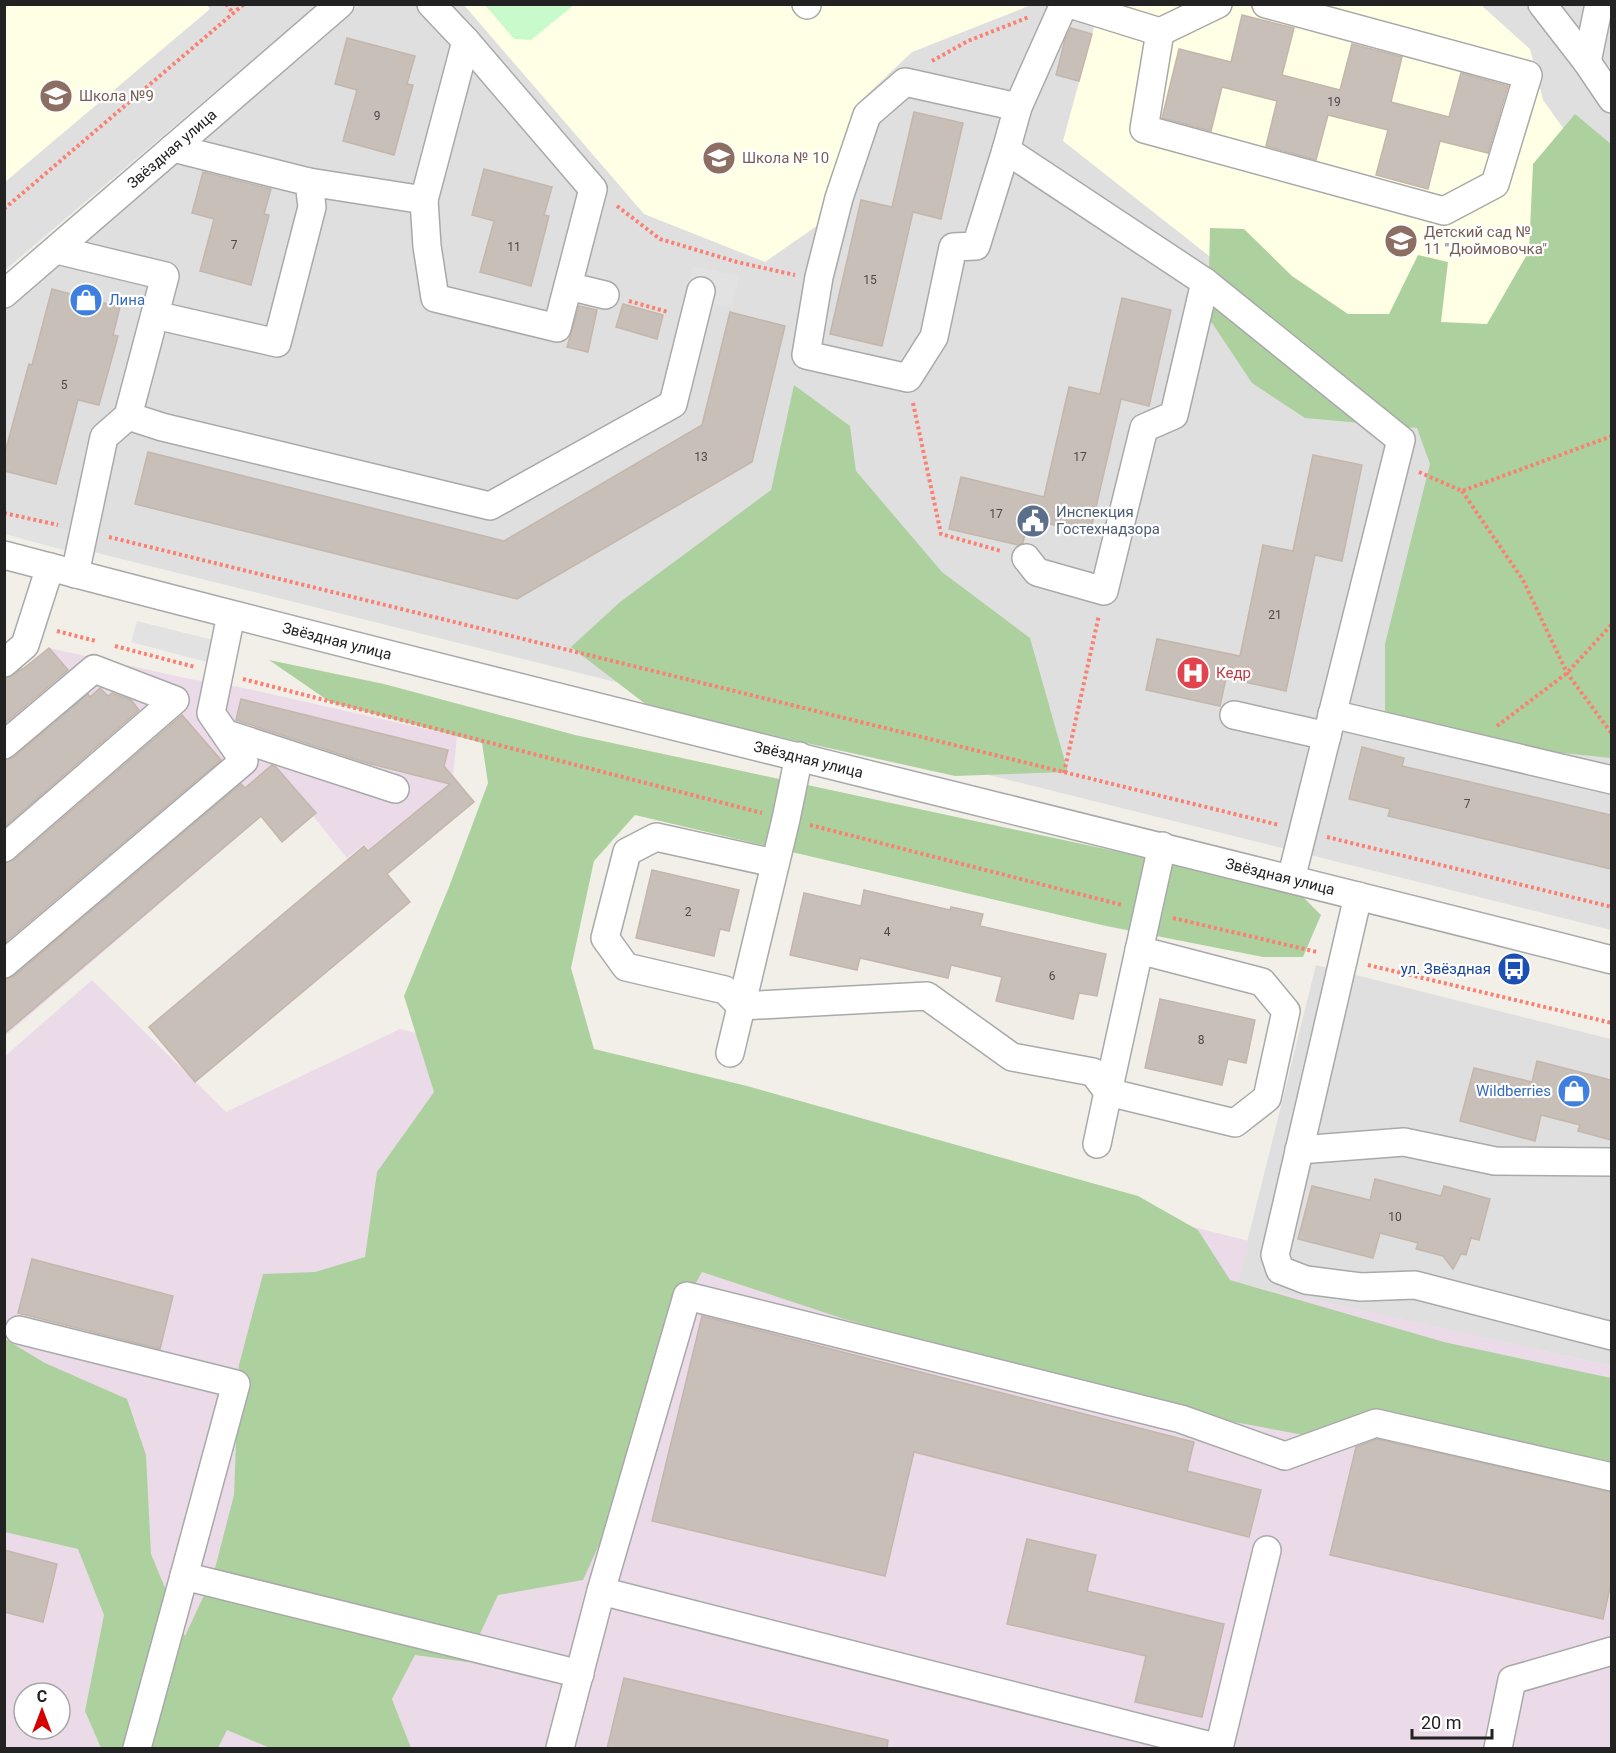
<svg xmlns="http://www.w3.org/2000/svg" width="1616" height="1753" viewBox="0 0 1616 1753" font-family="Roboto,sans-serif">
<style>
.residential{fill:#e0dfdf}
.industrial{fill:#ebdbe8;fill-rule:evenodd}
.education{fill:#ffffe5}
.forest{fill:#add19e}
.park{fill:#c8facc}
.parking{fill:#e2e2e2}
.building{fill:#c7bfb8;stroke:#c4b6ab;stroke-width:1.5}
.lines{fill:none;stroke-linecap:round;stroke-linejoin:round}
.minor-casing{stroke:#a9a9a9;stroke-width:30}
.path{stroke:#fa8072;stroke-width:4;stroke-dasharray:3 3;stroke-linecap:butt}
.minor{stroke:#fff;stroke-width:27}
.labels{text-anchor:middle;stroke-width:4.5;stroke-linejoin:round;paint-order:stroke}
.number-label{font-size:12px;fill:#4b4948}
.education-label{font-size:15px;fill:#785e54;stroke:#fff;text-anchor:start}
.street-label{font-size:15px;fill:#222;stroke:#fff}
.shop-label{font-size:15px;fill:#366cbe;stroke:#fff;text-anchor:start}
.service-label{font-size:15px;fill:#4e5e75;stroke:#fff;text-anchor:start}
.health-label{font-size:15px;fill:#be3a42;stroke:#fff;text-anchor:start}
.transit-label{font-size:15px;fill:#164399;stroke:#fff;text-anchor:end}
</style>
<rect width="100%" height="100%" fill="#f2efe9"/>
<g class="residential">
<path d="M5,5h312l-312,265z"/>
<path d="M359,5h1252v925l-1606,-400v-220z"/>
<path d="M1316,965l295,74v327l-374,-83z"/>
</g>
<g class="industrial">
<path d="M49,648l141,31 49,8 218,49 -4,39 21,27 -86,70 -24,-28 -17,14 -34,-42 -31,26 -21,-25 -256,219v-351z"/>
<path d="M92,980l134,132 174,-83 849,212 -11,42 373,83v382h-1606l-1,-691zM24,1693h36v36h-36z"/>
</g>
<g class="education">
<path d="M5,4h201l4,5 -205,173z"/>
<path d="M1474,4l8,2 48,43 13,51 68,95v92l-215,116 -333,-262 37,-136z"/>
<path d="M464,5h567l-119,47 -54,51 -37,120 -56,39 -121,-48z"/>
</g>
<g class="forest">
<path d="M1575,114l36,30v614l-144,-15 -82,-32v-67l45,-180 -13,-36 -112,-10 -53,-35 -44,-66 2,-89 34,1 48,47 56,38h41l29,-59 30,7 -7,60 46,2 42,-73 4,-87z"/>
<path d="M794,385l56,41 6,45 86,101 88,66 38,134 -113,4 -303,-67 -81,-62 49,-45 151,-112z"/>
<path d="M269,660l115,24 191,51 721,155 25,25 -18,42h-40l-157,-31 -471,-111 -41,46 -23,107 23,81 153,37 391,110 60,34 32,50 214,62 167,36v84l-235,-51 -67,25 -134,-25 -331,-92 -142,-47 -45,81 -13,93 -61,134 -85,15 -31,67 -52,-7 -23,44 19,49h-141l-43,-18 -9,18h-117l-16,-37 19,-96 -26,-66 -73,-17v-193l40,24 82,36 19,56 5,99 34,82 28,-60 21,-81 5,-130 24,-91 52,-2 50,-15 12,-85 57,-80 -30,-96 45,-109 39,-104 -6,-40 -152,-41z"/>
</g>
<path class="park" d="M485,5h89l-43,35 -17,-1z"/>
<g class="parking">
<path d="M693,266l46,10 -7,32 -46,-10z"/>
<path d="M4,513l79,21 -5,20 -73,-20z"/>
<path d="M137,621l76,19 -6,22 -76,-20z"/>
</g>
<g class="building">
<path d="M1242,15l52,13 -12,47 58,15 12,-46 50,13 -11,45 58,15 12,-44 47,13 -20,67 -48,-12 -12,48 -52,-14 12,-45 -60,-15 -12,45 -11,-3 -39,-11 11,-45 -55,-14 -11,44 -49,-13 17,-69 52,13z"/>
<path d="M1071,28l21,6 -13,47 -23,-6 9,-35z"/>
<path d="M347,38l68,18 -8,28 6,1 -19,70 -51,-14 14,-51 -22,-6z"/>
<path d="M914,112l49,11 -22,96 -28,-7 -31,134 -52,-12 31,-134 31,7z"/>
<path d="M484,169l68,18 -8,28 5,1 -18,70 -51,-14 14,-51 -22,-6z"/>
<path d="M203,172l68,17 -7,25 5,1 -18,70 -51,-14 14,-52 -22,-6z"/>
<path d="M52,289l68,18 -7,28 5,1 -19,69 -21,-5 -22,84 -52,-13v-15l25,-92 3,1z"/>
<path d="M1122,298l49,12 -22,96 -28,-7 -31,134 -62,-14 -5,24 -5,2 -69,-16 12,-52 83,20 25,-110 31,7z"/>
<path d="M623,304l40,11 -6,24 -41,-12z"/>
<path d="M579,306l18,4 -9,42 -21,-5z"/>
<path d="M730,312l55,14 -33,136 -235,137 -382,-95 13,-52 356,89 198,-116z"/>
<path d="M1313,455l49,10 -20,96 -27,-6 -29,136 -60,-13 -6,28 -74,-16 11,-51 83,17 23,-111 30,6z"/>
<path d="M49,648l19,22 -64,54v-46l20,-10z"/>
<path d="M100,688l8,8 4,-3 19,7 8,10 -135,117v-67l10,-3 74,-63 2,3z"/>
<path d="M241,699l207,51 -4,16 30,36 -87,72 23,28 -215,180 -46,-55 215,-181 4,5 82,-67 -83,-21 -131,-43z"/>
<path d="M182,715l39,45 -217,183v-80l10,-3z"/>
<path d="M1362,747l42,11 -2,8 209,49v54l-223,-53 2,-7 -41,-10z"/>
<path d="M272,765l4,2 40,46 -34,29 -21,-26 -257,218v-55l10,-3 227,-192 4,4z"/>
<path d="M652,870l87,20 -10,41 -9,-2 -6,27 -78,-18z"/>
<path d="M864,890l86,20 1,-3 32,7 -3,12 126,28 -9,42 -18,-3 -6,26 -77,-18 6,-24 -51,-12 -3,13 -88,-20 -3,12 -67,-15 14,-62 57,13z"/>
<path d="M1160,999l95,21 -9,43 -18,-4 -6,26 -77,-17z"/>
<path d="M1537,1061l74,19v60l-33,-9 2,-6 -39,-10 -6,26 -75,-20 14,-53 58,14z"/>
<path d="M1375,1179l66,17 3,-10 46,13 -11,41 -8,-2 -5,17 -5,-1 -8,15 -10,-13 -27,-7 2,-6 -38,-10 -7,25 -75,-19 14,-53 58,14z"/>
<path d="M32,1259l141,37 -13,53 -142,-36z"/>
<path d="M702,1316l492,126 -7,29 74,19 -12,47 -335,-85 -29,124 -233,-55z"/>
<path d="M1377,1439l234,53v91l-8,36 -273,-64 26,-108z"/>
<path d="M1027,1539l69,16 -9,36 137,33 -22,93 -67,-15 11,-46 -139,-32z"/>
<path d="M4,1550l53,14 -14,58 -39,-10z"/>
<path d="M624,1678l264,62 -1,9h-280z"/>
</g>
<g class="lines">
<defs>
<g id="minor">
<path d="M806,4l1,1"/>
<path d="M1064,4l-46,103 -12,43 199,132 196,158 -110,439"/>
<path d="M1070,4l90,28 58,-28"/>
<path d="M1542,4l45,58 25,37"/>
<path d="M1160,32l-16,97 300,82 51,-27 33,-109 -262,-71"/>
<path d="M1587,62l12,-58"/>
<path d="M1006,150l-30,96 -23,1 -19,90 -26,41 -102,-23 13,-78 20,-79 28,-83 38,-33 113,25"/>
<path d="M309,182l115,18 3,46 8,52 122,30 36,-139 -127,-148 -35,-37"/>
<path d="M424,200l42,-159"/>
<path d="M57,250l108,26 -37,140 -24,21 -29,137"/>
<path d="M568,286l37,9"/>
<path id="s1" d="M4,294l336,-290"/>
<path d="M155,315l122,28 35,-136 -3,-25 -136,-34"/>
<path d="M128,416l34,11 328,79 183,-102 28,-113"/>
<path id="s2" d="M4,555c535,141 1072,269 1608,405"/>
<path d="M1026,558l11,14 67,19 40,-163 30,-13 31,-133"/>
<path d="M4,663l21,-18 25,-78"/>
<path d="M1332,714l280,66"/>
<path d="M1234,715l93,21"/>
<path d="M227,734l168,55"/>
<path d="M4,745l90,-76 81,31 -171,148"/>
<path d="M774,863l-118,-26 -29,15 -22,86 21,29 99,23 16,16 186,-10 85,61 81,15 15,20 54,-246"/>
<path d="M1358,896l-83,359 5,15 26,10 55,7 54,-2 197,51"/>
<path d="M4,964l240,-203 -33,-48 20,-98"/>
<path d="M730,1053l56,-234 13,-63"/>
<path d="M1097,1144l11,-52 127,31 32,-25 19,-87 -24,-29 -123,-32"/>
<path d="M1299,1150l105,-8 91,19 117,1"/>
<path d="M19,1330l217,54 -52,192"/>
<path d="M601,1591l618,157"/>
<path d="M137,1748l47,-172 396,98"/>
<path d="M560,1748l41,-157 86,-295 494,123 104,37 91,-33 236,54"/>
<path d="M1219,1748l48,-198"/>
<path d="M1498,1748l14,-68 100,-29"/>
</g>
</defs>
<use href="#minor" class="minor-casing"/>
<g class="path">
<path d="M226,4l7,9"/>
<path d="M932,61l36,-20 61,-24"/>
<path d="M617,206l43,33 77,23 58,13"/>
<path d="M4,209l240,-205"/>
<path d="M629,301l39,11"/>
<path d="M913,403l28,131 60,17"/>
<path d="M1419,472l43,19 150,-55"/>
<path d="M1462,491l61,89 44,93 45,61"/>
<path d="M4,513l54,12"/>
<path d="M109,537l1170,288"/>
<path d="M57,631l39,10"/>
<path d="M115,646l80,21"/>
<path d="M243,679l519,134"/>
<path d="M1497,726l70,-53 45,-49"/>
<path d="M1064,773l35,-158"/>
<path d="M810,825l312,80"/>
<path d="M1327,837l285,70"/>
<path d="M1173,918l144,34"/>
<path d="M1368,965l244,58"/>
</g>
<use href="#minor" class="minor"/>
</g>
<defs>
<symbol id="school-disc" viewBox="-11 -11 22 22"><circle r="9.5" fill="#8d6e63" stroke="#fff"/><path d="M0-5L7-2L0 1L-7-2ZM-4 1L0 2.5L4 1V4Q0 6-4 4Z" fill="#fff"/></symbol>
<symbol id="shop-disc" viewBox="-11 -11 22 22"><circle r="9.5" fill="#3f7fe0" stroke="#fff"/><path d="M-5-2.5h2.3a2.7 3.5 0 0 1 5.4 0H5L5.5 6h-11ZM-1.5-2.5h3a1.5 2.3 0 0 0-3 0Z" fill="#fff"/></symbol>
<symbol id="civic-disc" viewBox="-11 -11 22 22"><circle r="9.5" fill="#5c6f8a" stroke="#fff"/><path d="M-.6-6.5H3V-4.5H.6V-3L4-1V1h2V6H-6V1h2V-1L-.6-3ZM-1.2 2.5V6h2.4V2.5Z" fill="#fff"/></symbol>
<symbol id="hospital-disc" viewBox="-11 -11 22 22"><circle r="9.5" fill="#e0444e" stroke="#fff"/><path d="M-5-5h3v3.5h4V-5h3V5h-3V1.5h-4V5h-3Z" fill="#fff"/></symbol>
<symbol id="bus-disc" viewBox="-11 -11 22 22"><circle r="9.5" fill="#1a4fb4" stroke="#fff"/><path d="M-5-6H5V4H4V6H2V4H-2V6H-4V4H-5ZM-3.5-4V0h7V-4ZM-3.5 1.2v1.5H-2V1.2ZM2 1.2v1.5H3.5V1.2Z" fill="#fff"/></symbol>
</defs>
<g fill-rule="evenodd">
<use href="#school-disc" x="37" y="77" width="38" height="38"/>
<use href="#school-disc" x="700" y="139" width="38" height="38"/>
<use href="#school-disc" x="1382" y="222" width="38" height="38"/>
<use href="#shop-disc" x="67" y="281" width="38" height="38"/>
<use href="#civic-disc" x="1014" y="502" width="38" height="38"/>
<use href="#hospital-disc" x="1174" y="654" width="38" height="38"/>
<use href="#bus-disc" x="1495" y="950" width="38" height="38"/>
<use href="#shop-disc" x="1555" y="1072" width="38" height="38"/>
</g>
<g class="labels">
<g class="number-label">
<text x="1334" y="106">19</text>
<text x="377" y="120">9</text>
<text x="234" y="249">7</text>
<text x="514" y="251">11</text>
<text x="870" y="284">15</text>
<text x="64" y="389">5</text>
<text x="701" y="461">13</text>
<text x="1080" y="461">17</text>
<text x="996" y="518">17</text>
<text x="1275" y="619">21</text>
<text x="1467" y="808">7</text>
<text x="688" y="916">2</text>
<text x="887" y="936">4</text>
<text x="1052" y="980">6</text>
<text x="1201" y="1044">8</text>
<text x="1395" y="1221">10</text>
</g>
<g class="education-label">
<text x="79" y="101">Школа №9</text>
<text x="742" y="163">Школа № 10</text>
<text x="1424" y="237">Детский сад №<tspan x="1424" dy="17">11 "Дюймовочка"</tspan></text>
</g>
<g class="street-label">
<text dy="5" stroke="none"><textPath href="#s1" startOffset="222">Звёздная улица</textPath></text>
<text dy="5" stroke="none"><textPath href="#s2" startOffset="344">Звёздная улица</textPath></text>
<text dy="5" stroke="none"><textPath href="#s2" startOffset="830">Звёздная улица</textPath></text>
<text dy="5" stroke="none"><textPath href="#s2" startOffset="1316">Звёздная улица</textPath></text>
</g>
<g class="shop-label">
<text x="109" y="305">Лина</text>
<text x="1551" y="1096" text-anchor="end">Wildberries</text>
</g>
<g class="service-label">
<text x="1056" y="517">Инспекция<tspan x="1056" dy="17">Гостехнадзора</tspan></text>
</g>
<g class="health-label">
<text x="1216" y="678">Кедр</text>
</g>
<g class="transit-label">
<text x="1491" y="974">ул. Звёздная</text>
</g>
</g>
<rect width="1616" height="1753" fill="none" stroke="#222222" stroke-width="12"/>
<g transform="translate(42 1711)"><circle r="28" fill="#ffffff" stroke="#a7a7a7" stroke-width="1.5"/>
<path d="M0-4.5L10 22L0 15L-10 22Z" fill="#d40000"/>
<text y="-9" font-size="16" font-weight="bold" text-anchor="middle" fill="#222222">С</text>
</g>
<path d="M1412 1729v9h80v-9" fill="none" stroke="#222222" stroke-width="3"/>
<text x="1421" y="1729" font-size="18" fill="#222222" stroke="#ffffff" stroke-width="4.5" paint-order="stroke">20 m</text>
</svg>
